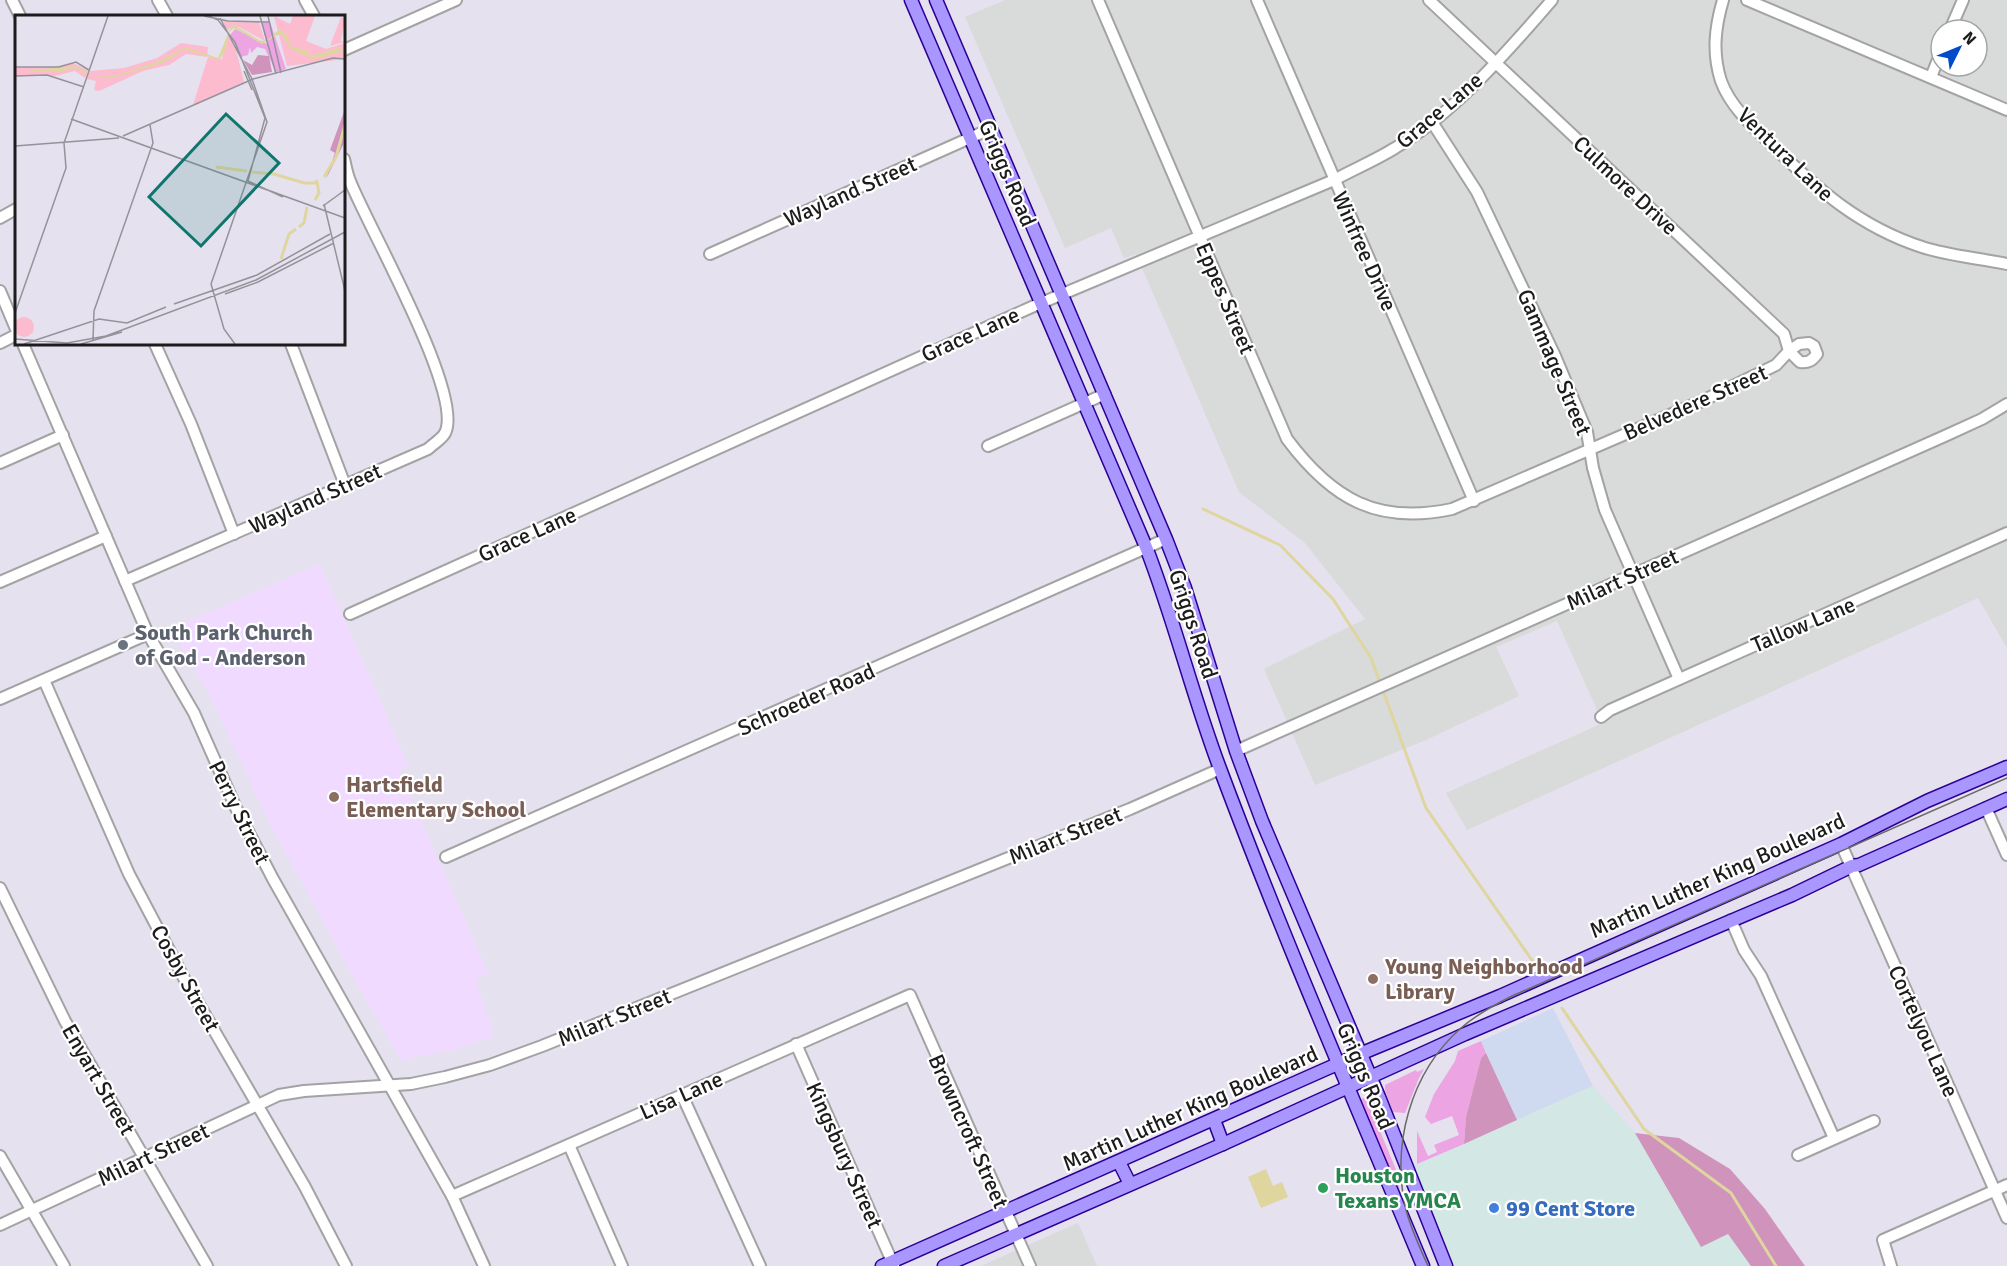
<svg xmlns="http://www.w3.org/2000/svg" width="2007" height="1266" viewBox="0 0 2007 1266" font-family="Signika,sans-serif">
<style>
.residential{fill:#d9dada;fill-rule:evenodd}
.commercial{fill:#cfdaf0}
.industrial{fill:#d3e8e4}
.education{fill:#f1daff}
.grass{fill:#eca4e2}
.forest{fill:#d094bc}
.water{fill:#dfd59f}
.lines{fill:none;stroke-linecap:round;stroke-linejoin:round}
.stream{stroke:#dfd59f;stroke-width:3}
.minor-casing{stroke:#a3a3a3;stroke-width:14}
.major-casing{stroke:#2c0095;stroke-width:15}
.minor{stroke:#fff;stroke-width:10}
.major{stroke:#aa96ff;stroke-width:12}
.tram{stroke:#6a6a6a;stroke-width:1.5}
.worship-dot{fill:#6b7280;stroke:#fff;stroke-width:2}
.education-dot{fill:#8d6e63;stroke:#fff;stroke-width:2}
.leisure-dot{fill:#2e9e5b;stroke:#fff;stroke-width:2}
.shop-dot{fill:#3f7fe0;stroke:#fff;stroke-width:2}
.labels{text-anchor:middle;stroke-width:4.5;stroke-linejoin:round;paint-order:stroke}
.street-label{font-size:22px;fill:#1c1c1c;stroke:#fff}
.worship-label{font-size:22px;font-weight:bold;fill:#5b616d;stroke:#fff;text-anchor:start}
.education-label{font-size:22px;font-weight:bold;fill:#785e54;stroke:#fff;text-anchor:start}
.leisure-label{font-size:22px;font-weight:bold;fill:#27864d;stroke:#fff;text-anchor:start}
.shop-label{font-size:22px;font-weight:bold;fill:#366cbe;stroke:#fff;text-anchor:start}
.inset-river{fill:none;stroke:#dfd59f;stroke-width:3}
.inset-road{fill:none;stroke:#95929a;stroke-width:1.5}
.view{fill:#0f766e;fill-opacity:0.15;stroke:#0f766e;stroke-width:3}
.inset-edge{fill:none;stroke:#1c1c1c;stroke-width:3}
</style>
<rect width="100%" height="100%" fill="#e5e1ee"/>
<g class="residential">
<path d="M1005,0h1002v648l-29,-50 -511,232 -21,-37 157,-70 -46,-102 -61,26 23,49 -93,44 -111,45 -51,-116 101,-50 -60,-76 -66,-51 -103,-238 -12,4 -13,-30 -46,20 -100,-231zM1941,30h36v36h-36z"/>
<path d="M1078,1223l19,43h-116z"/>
</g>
<path class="commercial" d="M1553,1008l40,78 -76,34 -36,-79z"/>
<path class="industrial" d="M1593,1086l42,47 66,113 27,-12 23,32h-298l-41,-99z"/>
<path class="education" d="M320,564l89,202 -10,5 90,203 -13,6 18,57 -42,13 -51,10 -44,-76 -87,-160 -63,-134 -37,-61z"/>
<g class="grass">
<path d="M1481,1041l5,12 -5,5 -15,59 -2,27 -47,20v-33l11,25 9,-4 -3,-7 25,-10 -7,-19 -21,8 -6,-7 9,-23 21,-33 3,-10z"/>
<path d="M1424,1069l-5,9 -14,35 -12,-1 -8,-22v-5l31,-15 1,2z"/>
<path d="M1366,1097l33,80v9l4,20 -42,-107z"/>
</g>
<g class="forest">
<path d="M1486,1053l31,67 -53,24 2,-27 15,-59z"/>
<path d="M1635,1133l44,5 51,31 35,40 40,57h-54l-23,-32 -27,13z"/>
</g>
<path class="water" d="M1266,1169l7,17 9,-4 6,15 -27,11 -13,-31z"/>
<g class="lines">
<g class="stream">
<path d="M1203,509l77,36 53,54 38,59 55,150 108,155"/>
<path d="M1562,1008l82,121 87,64 45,73"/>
</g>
<defs>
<g id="minor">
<path d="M12,0l8,16"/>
<path d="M158,0l9,16"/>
<path d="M305,0l9,16"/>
<path d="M1098,0l189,439c45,60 90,86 165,70l250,-108 74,-36 13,-14 10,-7 10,-1 5,3 3,8c-5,7 -9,9 -17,8l-11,-11 -5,-17 -355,-334"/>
<path d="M1257,0l217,501"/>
<path d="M1723,0c-8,27 -11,53 -2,81 9,25 32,46 51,64 45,44 88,82 150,102 27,9 57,11 85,17"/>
<path d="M1747,0l260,110"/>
<path d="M1950,30l13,-30"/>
<path d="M344,50l112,-50"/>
<path d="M1931,77l10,-25"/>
<path d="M1432,122l45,70 78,164 32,76 6,36 12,42 74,169"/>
<path d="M0,218l16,-9"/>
<path d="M710,254l280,-125"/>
<path d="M0,291l16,38"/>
<path d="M0,343l16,-8"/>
<path d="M23,344l125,290 46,79 42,95 37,71 179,317 32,70"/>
<path d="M155,344l36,80 43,110"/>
<path d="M291,344l54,141"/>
<path d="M988,446l117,-52"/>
<path d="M0,463l63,-28"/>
<path d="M125,581l303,-132c5,-5 14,-10 17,-16 20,-38 -78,-208 -95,-252 -3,-7 -4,-14 -6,-22"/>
<path d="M0,582l106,-46"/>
<path d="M350,614l684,-308 300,-126c20,-11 42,-20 61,-32 57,-33 114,-98 157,-148"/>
<path d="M44,680l85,194 57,108 119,205 41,79"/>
<path d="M0,699l148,-65"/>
<path d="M1601,717l9,-7 397,-177"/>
<path d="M1236,751l711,-316 35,-16 25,-15"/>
<path d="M1986,808l21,47"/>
<path d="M1841,844l166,374"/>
<path d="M446,857l720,-318"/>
<path d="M0,888l65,133 142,245"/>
<path d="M1731,920l13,30 17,26 73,162"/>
<path d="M796,1044l98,222"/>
<path d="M682,1095l78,171"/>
<path d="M569,1145l53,121"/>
<path d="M1798,1155l76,-34"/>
<path d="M0,1156l64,110"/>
<path d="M452,1196l458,-201 120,271"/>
<path d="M0,1225l279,-130 25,-4 107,-7 34,-7 45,-12 52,-19 588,-237 90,-40"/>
<path d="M1891,1266l-8,-26 124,-55"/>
</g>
<g id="major">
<path d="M911,0l235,547c28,72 46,147 73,219 63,169 135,334 204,500"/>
<path d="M936,0l230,539 19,49 51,163 26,70 117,276 67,169"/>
<path d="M1214,1120l9,24"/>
<path d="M1119,1162l11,22"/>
<path d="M882,1266l478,-212 140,-58 341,-152 86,-43 80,-34"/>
<path d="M944,1266l279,-122 242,-110 327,-139 60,-29 7,-1 148,-66"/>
</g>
</defs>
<use href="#minor" class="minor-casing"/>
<use href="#major" class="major-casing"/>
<use href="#minor" class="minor"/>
<use href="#major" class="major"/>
<path class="tram" d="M1428,1266c-8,-18 -17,-37 -22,-56 -15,-65 4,-137 55,-182 15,-13 33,-23 51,-32l495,-218"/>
</g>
<circle class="worship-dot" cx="123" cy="645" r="6"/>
<g class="education-dot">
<circle cx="334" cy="797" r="6"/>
<circle cx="1373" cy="979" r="6"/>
</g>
<circle class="leisure-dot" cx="1323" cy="1188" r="6"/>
<circle class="shop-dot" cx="1494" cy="1208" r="6"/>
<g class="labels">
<g class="street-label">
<text transform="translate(1439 110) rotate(-40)" y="8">Grace Lane</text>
<text transform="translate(1786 154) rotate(44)" y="8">Ventura Lane</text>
<text transform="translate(1008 173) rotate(67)" y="8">Griggs Road</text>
<text transform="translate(1626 185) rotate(43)" y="8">Culmore Drive</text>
<text transform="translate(850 191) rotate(-24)" y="8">Wayland Street</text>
<text transform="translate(1365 251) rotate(66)" y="8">Winfree Drive</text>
<text transform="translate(1226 298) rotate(67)" y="8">Eppes Street</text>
<text transform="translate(970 334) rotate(-24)" y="8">Grace Lane</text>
<text transform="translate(1555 362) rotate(67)" y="8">Gammage Street</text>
<text transform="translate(1695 402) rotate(-24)" y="8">Belvedere Street</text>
<text transform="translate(315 498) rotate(-24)" y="8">Wayland Street</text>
<text transform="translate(527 534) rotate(-24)" y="8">Grace Lane</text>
<text transform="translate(1622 579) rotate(-24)" y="8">Milart Street</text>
<text transform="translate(1194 624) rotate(72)" y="8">Griggs Road</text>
<text transform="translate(1803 624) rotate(-23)" y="8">Tallow Lane</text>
<text transform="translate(806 699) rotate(-24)" y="8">Schroeder Road</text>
<text transform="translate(240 812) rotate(64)" y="8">Perry Street</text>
<text transform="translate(1065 835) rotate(-22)" y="8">Milart Street</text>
<text transform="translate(1717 875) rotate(-24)" y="8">Martin Luther King Boulevard</text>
<text transform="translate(186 978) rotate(61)" y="8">Cosby Street</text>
<text transform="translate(614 1017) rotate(-22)" y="8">Milart Street</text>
<text transform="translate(1924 1031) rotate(66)" y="8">Cortelyou Lane</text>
<text transform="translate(1366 1076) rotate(67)" y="8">Griggs Road</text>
<text transform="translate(99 1079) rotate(60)" y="8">Enyart Street</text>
<text transform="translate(681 1095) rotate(-24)" y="8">Lisa Lane</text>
<text transform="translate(1190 1108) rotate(-24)" y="8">Martin Luther King Boulevard</text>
<text transform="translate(969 1131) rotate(66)" y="8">Browncroft Street</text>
<text transform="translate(153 1154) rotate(-25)" y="8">Milart Street</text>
<text transform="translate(845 1155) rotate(66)" y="8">Kingsbury Street</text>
</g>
<g class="worship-label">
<text x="135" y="640">South Park Church<tspan x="135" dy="25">of God - Anderson</tspan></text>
</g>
<g class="education-label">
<text x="346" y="792">Hartsfield<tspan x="346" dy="25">Elementary School</tspan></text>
<text x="1385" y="974">Young Neighborhood<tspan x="1385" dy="25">Library</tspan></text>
</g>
<g class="leisure-label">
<text x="1335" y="1183">Houston<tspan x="1335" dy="25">Texans YMCA</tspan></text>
</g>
<g class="shop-label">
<text x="1506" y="1216">99 Cent Store</text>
</g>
</g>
<g transform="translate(15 15)">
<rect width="330" height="330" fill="#e5e1ee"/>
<path d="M253,1l18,53 -10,3 -11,-23 -8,-2 -6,6 -1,-6 -2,8 -7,2 -11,-22 5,-6 32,15 -6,-22h7z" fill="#eca4e2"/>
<path d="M243,40l11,1 3,16 -20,3 -9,-15 9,5zM330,94l-2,36 -17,34 9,-26 -5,-3z" fill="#d094bc"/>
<path d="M259,1l16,8 3,-8h22l-9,25 20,8 19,-6v16l-58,7zM326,2l4,2 -4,22 4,1 -15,4zM208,6l36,1 6,19 -26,-14 -7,-1 -5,5zM213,20l7,11 9,36 -51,23 15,-48 14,2zM166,28l27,4 -1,10 -21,-3 -17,11 -26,6 -44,20 -5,-1 2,-9 -9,-2 3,-8 34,-3 33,-10zM58,48l15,7 -3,8 -10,-7 -20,5h-40v-9h37zM-1 312a10 10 0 1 1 20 0a10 10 0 1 1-20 0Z" fill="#fcbbce"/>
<path d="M217,9l29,17 8,-2 10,-10 7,5 6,13 14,3 6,6 26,-8 7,3 -31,8 -23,-10 -10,-16 -19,11 -28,-16 -4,3 -5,20 -6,9 -35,-11 -19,13 -50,15 -26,-1 -13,-8 -17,4h-44l61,-6 15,9 23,1 48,-16 23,-13 33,11z" fill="#dfd59f"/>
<path class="inset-river" d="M201,152l31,4M237,157l22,2 30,9h12l1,-3M309,162l12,-20 9,-32M300,185l4,-7 -2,-11M284,212l5,-4 3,-16M266,244l8,-25 7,-5"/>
<path class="inset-road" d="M189,1l24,5 41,1M194,1l9,4 17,22 30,76 -17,63 35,16M245,1l16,58M253,1l13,57M205,3l32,61 15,43 -56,162 13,45 11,15M0,52h44l17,-5 13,8M229,56l8,19M0,61l32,-1 37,12M56,104l274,99M108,121l130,-57 80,-21 12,1M0,131l104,-8M309,189l21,87M308,191l22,-16M210,279l33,-12 76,-39M159,289l83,-29 73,-41M0,298l51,-145 -2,-25 44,-127M0,324l52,4 39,-7 150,-56 89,-48M78,325l1,-29 59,-168 -3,-18M9,329l75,-25 28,4 39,-16M66,329l41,-12"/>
<path class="view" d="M211,99l53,49 -78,83 -52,-49z"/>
<rect width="330" height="330" class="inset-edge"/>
</g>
<g transform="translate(1959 48) rotate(47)"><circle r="28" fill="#ffffff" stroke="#a4a4a4" stroke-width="1.5"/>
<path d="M0-4.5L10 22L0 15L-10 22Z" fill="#004bc9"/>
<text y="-9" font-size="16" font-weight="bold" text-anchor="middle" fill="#1c1c1c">N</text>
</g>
</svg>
